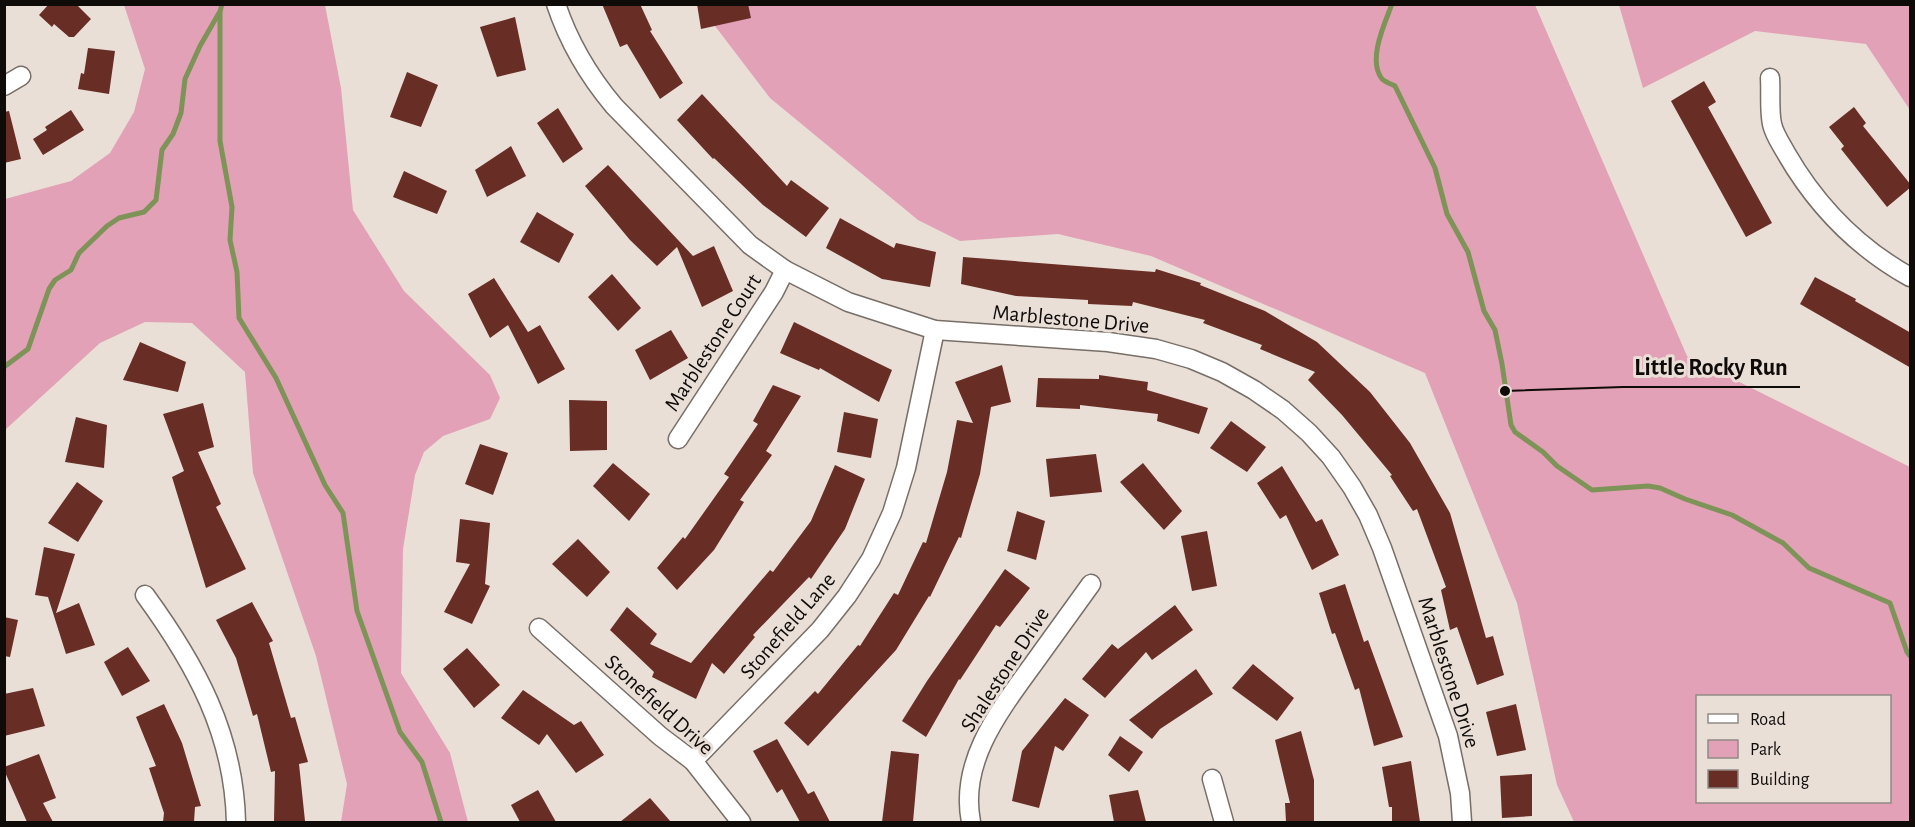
<svg xmlns="http://www.w3.org/2000/svg" width="1915" height="827" viewBox="0 0 1915 827" font-family="'Alegreya Sans',sans-serif">
<style>
.green{fill:#e2a1b6;fill-rule:evenodd}
.lines{fill:none;stroke-linecap:round;stroke-linejoin:round}
.stream{stroke:#7d9357;stroke-width:5}
.building{fill:#682d25}
.street-casing{stroke:#776e67;stroke-width:21}
.street{stroke:#fff;stroke-width:18}
.labels{text-anchor:middle;stroke-width:6;stroke-linejoin:round;paint-order:stroke}
.street-label{font-size:22px;fill:#0e0b09;stroke:#e9dfd7}
.leader{fill:none;stroke:#0e0b09;stroke-width:2}
.callout-dot{fill:#0e0b09;stroke:#e9dfd7;stroke-width:2}
.callout-label{font-size:24px;text-anchor:middle;font-weight:bold;fill:#0e0b09;stroke:#e9dfd7;stroke-width:6;stroke-linejoin:round;paint-order:stroke}
</style>
<rect width="100%" height="100%" fill="#e9dfd7"/>
<g class="green">
<path d="M124,5h201l16,83 12,122 51,81 86,84 10,23 -10,21 -47,17 -19,16 -9,23 -12,74 -2,124 49,80 18,69h-127l6,-38 -31,-128 -63,-183 -8,-101 -53,-49 -47,-1 -45,21 -95,87v-231l66,-18 39,-28 24,-41 11,-43z"/>
<path d="M699,5h836l152,351 223,111v355h-336l-17,-37 -40,-182 -92,-230 -274,-117 -93,-22 -98,7 -42,-21 -148,-122zM1698,696h192v106h-192z"/>
<path d="M1619,5h291v105l-44,-66 -111,-13 -112,57z"/>
</g>
<g class="lines">
<g class="stream">
<path d="M222,4l-2,8v129l12,66 -2,33 7,32 2,46 37,60 49,107 18,28 14,98 43,121 22,30 19,60"/>
<path d="M1392,4c-7,19 -25,56 -10,75 3,3 9,5 13,7l40,82 12,46 21,38 16,59 11,19 7,34 9,61 4,7 28,20 14,14 35,24 56,-4 12,2 25,11 47,16 51,28 26,25 81,35 17,49 3,4"/>
<path d="M4,367l24,-18 21,-60 6,-9 16,-10 8,-17 28,-27 12,-8 25,-6 12,-12 6,-50 11,-16 8,-21 4,-34 15,-33 19,-33"/>
</g>
</g>
<g class="building">
<path d="M49,4h27l15,15 -17,18h-5l-15,-13 -2,3 -13,-12z"/>
<path d="M602,4h38l12,26 -2,1 33,52 -23,16 -33,-55 -7,3z"/>
<path d="M697,4h51l3,14 -50,11z"/>
<path d="M515,17l11,53 -29,7 -17,-50z"/>
<path d="M88,48l27,3 -6,43 -31,-5 3,-16 3,1z"/>
<path d="M407,72l31,13 -17,42 -31,-10z"/>
<path d="M1704,81l12,21 -8,5 64,116 -26,14 -75,-136z"/>
<path d="M702,94l85,92 4,-6 38,28 -23,29 -43,-32 -49,-47 -1,1 -36,-39z"/>
<path d="M1854,107l12,16 -3,3 48,59v2l-24,20 -46,-58 3,-3 -15,-19z"/>
<path d="M558,108l25,41 -20,14 -26,-40z"/>
<path d="M71,110l13,20 -41,25 -10,-16 14,-9 -2,-3z"/>
<path d="M9,111l12,48 -17,4v-51z"/>
<path d="M511,146l15,30 -39,21 -12,-27z"/>
<path d="M608,165l85,91 21,-10 19,45 -31,16 -25,-60 -20,19 -27,-26 -45,-54z"/>
<path d="M404,171l43,20 -10,23 -44,-17z"/>
<path d="M537,212l37,22 -15,29 -39,-21z"/>
<path d="M840,218l54,30 2,-5 40,9 -6,35 -48,-8 -56,-31z"/>
<path d="M963,257l192,15 1,-3 45,14 -1,2 65,26 52,31 53,50 40,51 40,70 36,125 7,-2 11,39 -27,10 -20,-58 -7,3 -9,-40 5,-3 -29,-78 -4,2 -23,-35 2,-1 -50,-60 -34,-35 7,-8 -55,-23 2,-4 -59,-22 2,-3 -72,-18 -1,4 -44,-2v-4l-72,-4 -55,-12z"/>
<path d="M612,274l29,34 -23,23 -30,-34z"/>
<path d="M1815,277l41,22 -1,2 56,32v35l-111,-64z"/>
<path d="M494,278l34,54 12,-7 25,44 -27,15 -30,-59 -18,13 -22,-44z"/>
<path d="M794,322l98,48 -13,32 -59,-34 -1,2 -39,-17z"/>
<path d="M671,330l17,28 -38,22 -15,-30z"/>
<path d="M140,342l46,20 -8,30 -55,-12z"/>
<path d="M1002,365l9,37 -20,5 -11,67 -19,64 -2,-1 -29,60 -1,-1 -33,54 -88,96 -24,-23 31,-32 3,3 40,-49 2,1 34,-53 4,2 25,-53 3,1 21,-71 10,-52 16,3 -18,-41z"/>
<path d="M1099,375l49,7 -1,8 61,18 -9,26 -42,-13 1,-7 -78,-9v4l-44,-2 2,-29 61,1z"/>
<path d="M773,385l28,11 -35,55 6,4 -32,45 4,2 -30,48 -37,40 -20,-22 26,-31 2,2 44,-62 -5,-3 34,-50 -5,-3z"/>
<path d="M569,400l38,1v49l-37,1z"/>
<path d="M203,403l11,44 -16,5 23,52 -5,3 30,62 -40,19 -34,-111 12,-6 -21,-57z"/>
<path d="M844,412l34,7 -7,39 -34,-6z"/>
<path d="M76,417l31,8 -3,43 -39,-6z"/>
<path d="M1231,421l35,26 -19,25 -37,-24z"/>
<path d="M480,444l28,9 -15,42 -28,-11z"/>
<path d="M1096,454l6,38 -52,5 -4,-38z"/>
<path d="M613,463l37,31 -21,27 -36,-35z"/>
<path d="M1143,463l39,48 -18,19 -44,-48z"/>
<path d="M835,465l30,14 -20,50 -34,50 -2,-2 -56,58 2,2 -31,37 -12,-11 -16,36 -44,-22 2,-5 -44,-42 17,-23 30,27 -7,10 41,19 79,-93 3,2 38,-51z"/>
<path d="M1282,466l34,56 6,-3 17,36 -27,15 -26,-55 -6,4 -23,-36z"/>
<path d="M77,482l26,19 -25,41 -30,-19z"/>
<path d="M1017,511l28,10 -9,39 -29,-9z"/>
<path d="M460,519l30,4 -5,61 5,2 -18,38 -28,-12 26,-48 -14,-2z"/>
<path d="M1207,531l10,55 -25,5 -11,-55z"/>
<path d="M578,539l32,33 -23,25 -35,-33z"/>
<path d="M44,547l31,7 -19,59 23,-10 16,42 -29,9 -18,-57 -13,-2z"/>
<path d="M1005,569l25,19 -30,39 -4,-2 -36,55 -1,-1 -33,58 -24,-16 25,-40z"/>
<path d="M1345,584l19,58 4,-2 35,97 -29,9 -15,-58 -4,2 -20,-57 -3,1 -13,-41z"/>
<path d="M252,602l21,39 -4,2 22,75 4,-1 13,45 -9,2 6,57 -31,1 1,-51 -4,1 -14,-58 -4,2 -17,-58 -20,-38z"/>
<path d="M1175,605l18,25 -41,30 -6,-8 -41,46 -23,-19 30,-35 6,5z"/>
<path d="M4,617l14,3 -8,37 -6,-1z"/>
<path d="M128,647l22,34 -28,15 -18,-34z"/>
<path d="M467,648l33,37 -26,23 -31,-39z"/>
<path d="M1253,664l41,34 -17,23 -45,-33z"/>
<path d="M1196,669l17,25 -53,35 -8,10 -23,-19z"/>
<path d="M33,688l12,38 -41,10v-42z"/>
<path d="M523,690l51,35 7,-4 23,34 -28,18 -29,-39 -8,11 -38,-27z"/>
<path d="M1065,698l24,17 -26,36 -8,-5 -16,62 -27,-7 10,-50z"/>
<path d="M164,704l18,39 19,63 -6,1 -1,15h-31l1,-9 -15,-45 7,-2 -20,-49z"/>
<path d="M1516,704l10,46 -29,6 -11,-44z"/>
<path d="M1301,731l13,49v42h-28l-1,-19h5l-15,-63z"/>
<path d="M1120,736l23,16 -14,20 -21,-17z"/>
<path d="M777,739l31,55 6,-3 16,31h-30l-18,-33 -5,4 -24,-42z"/>
<path d="M891,751l28,3 -6,68h-31z"/>
<path d="M39,754l17,44 -13,5 10,19h-26l-23,-52v-3z"/>
<path d="M1411,761l9,61h-28v-15h-3l-7,-40z"/>
<path d="M1532,774v42l-30,2 -2,-42z"/>
<path d="M538,790l18,32h-36l-9,-17z"/>
<path d="M1138,790l8,32h-32l-5,-27z"/>
<path d="M650,798l21,24h-51z"/>
</g>
<g class="lines">
<defs>
<g id="street">
<path d="M556,4c13,39 32,71 58,102l136,139 35,25 63,32 87,28 173,12 48,7 35,10 31,13 32,18 29,20 26,23 22,24 21,30 16,28 14,33 66,188 12,57 2,29"/>
<path d="M1770,78c1,15 -1,32 2,46 2,10 9,20 14,29 30,52 72,95 124,124"/>
<path d="M4,86l17,-10"/>
<path d="M678,439l96,-147 11,-22"/>
<path d="M145,595c51,70 89,139 91,227"/>
<path d="M539,628l121,108 33,25 48,61"/>
<path d="M693,761l127,-131 27,-34 24,-37 21,-46 14,-45 29,-138"/>
<path d="M1212,779l12,43"/>
<path d="M971,822c-12,-61 29,-112 63,-159 19,-26 38,-53 57,-79"/>
</g>
</defs>
<use href="#street" class="street-casing"/>
<use href="#street" class="street"/>
</g>
<g class="labels">
<g class="street-label">
<text transform="translate(1071 318) rotate(5)" y="8">Marblestone Drive</text>
<text transform="translate(712 342) rotate(-57)" y="8">Marblestone Court</text>
<text transform="translate(787 625) rotate(-49)" y="8">Stonefield Lane</text>
<text transform="translate(1004 669) rotate(-57)" y="8">Shalestone Drive</text>
<text transform="translate(1450 672) rotate(72)" y="8">Marblestone Drive</text>
<text transform="translate(660 704) rotate(42)" y="8">Stonefield Drive</text>
</g>
</g>
<path class="leader" d="M1505 391L1623 387H1800"/>
<circle class="callout-dot" cx="1505" cy="391" r="6"/>
<g class="callout-label">
<text x="1711" y="375">Little Rocky Run</text>
</g>
<rect width="1915" height="827" fill="none" stroke="#0e0b09" stroke-width="12"/>
<rect x="1696" y="695" width="195" height="108" fill="#e9dfd7" stroke="#918a85" stroke-width="1.5"/>
<rect x="1708" y="714" width="30" height="9" fill="#ffffff" stroke="#918a85" stroke-width="1.5"/>
<text x="1750" y="725" font-size="18" fill="#0e0b09">Road</text>
<rect x="1708" y="740" width="30" height="18" fill="#e2a1b6" stroke="#918a85" stroke-width="1.5"/>
<text x="1750" y="755" font-size="18" fill="#0e0b09">Park</text>
<rect x="1708" y="770" width="30" height="18" fill="#682d25" stroke="#918a85" stroke-width="1.5"/>
<text x="1750" y="785" font-size="18" fill="#0e0b09">Building</text>
</svg>
